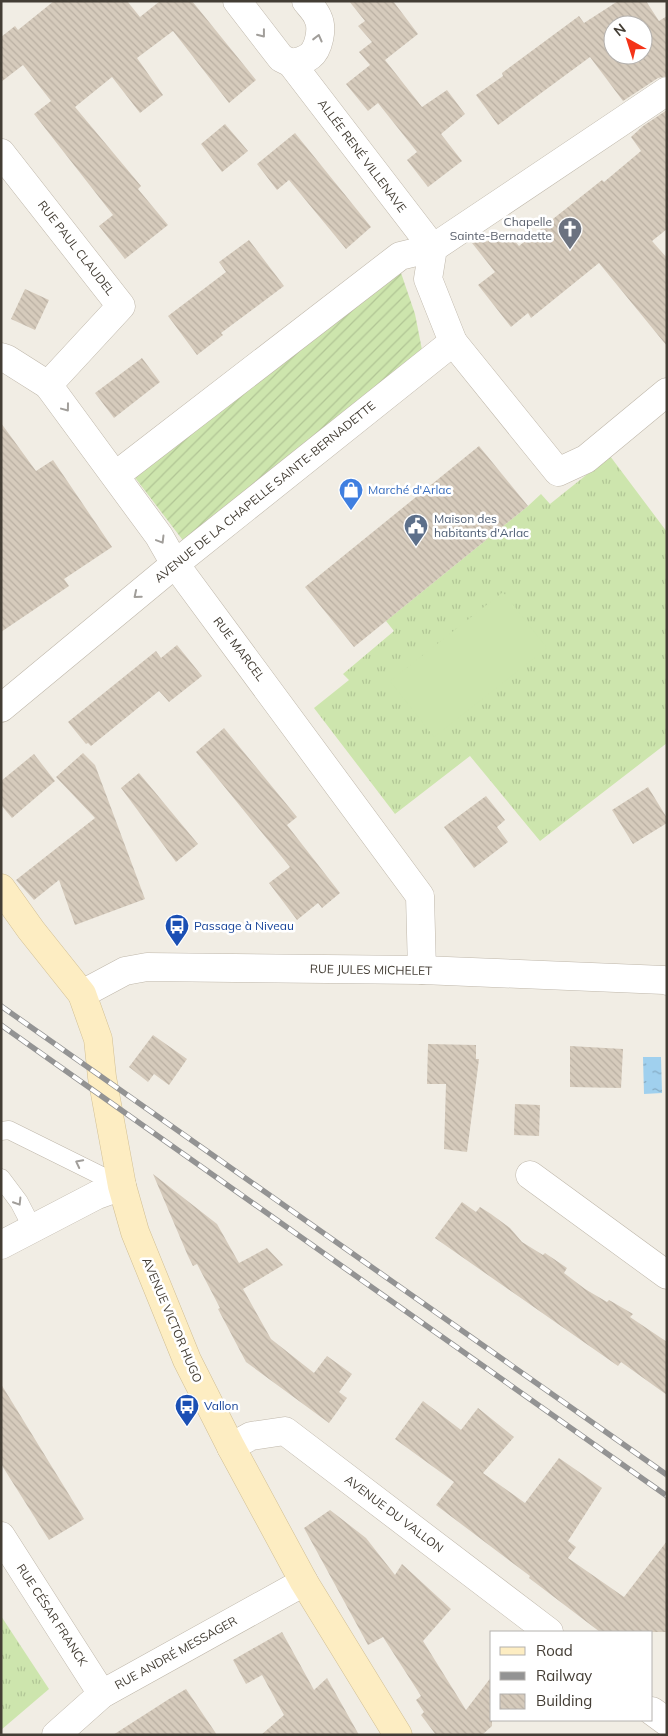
<svg xmlns="http://www.w3.org/2000/svg" width="668" height="1736" viewBox="0 0 668 1736" font-family="Mulish,sans-serif">
<style>
.grass{fill:url(#grass-tufts)}
.garden{fill:url(#garden-furrows)}
.pitch{fill:#cde5ad}
.water{fill:url(#water-ripples)}
.building{fill:url(#building-back-hatch);fill-rule:evenodd}
.lines{fill:none;stroke-linecap:round;stroke-linejoin:round}
.lane-casing{stroke:#bfb7aa;stroke-width:19}
.street-casing{stroke:#bfb7aa;stroke-width:29}
.secondary-casing{stroke:#d1bf94;stroke-width:29}
.lane{stroke:#fff;stroke-width:18}
.street{stroke:#fff;stroke-width:28}
.secondary{stroke:#fdedc2;stroke-width:28}
.rail-casing{stroke:#939393;stroke-width:5.5}
.rail{stroke:#fff;stroke-width:4;stroke-dasharray:11;stroke-linecap:butt}
.oneway{stroke:#a19e9a}
.labels{text-anchor:middle;stroke-width:5;stroke-linejoin:round;paint-order:stroke}
.street-label{font-size:12px;fill:#433d34;stroke:#fff}
.worship-label{font-size:12px;fill:#5b616d;stroke:#fff;text-anchor:end}
.shop-label{font-size:12px;fill:#366cbe;stroke:#fff;text-anchor:start}
.service-label{font-size:12px;fill:#4e5e75;stroke:#fff;text-anchor:start}
.transit-label{font-size:12px;fill:#164399;stroke:#fff;text-anchor:start}
</style>
<defs>
<pattern id="grass-tufts" width="24" height="20" patternUnits="userSpaceOnUse" patternTransform="scale(1.25)"><rect width="24" height="20" fill="#cde5ad"/><path d="M3 7l-1-3M5 7V3M7 7l1-3M15 17l-1-3M17 17v-4M19 17l1-3" fill="none" stroke="#b1c595"/></pattern>
<pattern id="garden-furrows" width="10" height="10" patternUnits="userSpaceOnUse" patternTransform="scale(1.25)"><rect width="10" height="10" fill="#cde5ad"/><path d="M-1 1l2-2M0 10L10 0M9 11l2-2" fill="none" stroke="#b1c595"/></pattern>
<pattern id="water-ripples" width="26" height="14" patternUnits="userSpaceOnUse" patternTransform="scale(1.25)"><rect width="26" height="14" fill="#a0d0ee"/><path d="M2 4q2-2 4 0t4 0M15 11q2-2 4 0t4 0" fill="none" stroke="#84aac2"/></pattern>
<pattern id="building-back-hatch" width="6" height="6" patternUnits="userSpaceOnUse" patternTransform="scale(1.25)"><rect width="6" height="6" fill="#d6cbbc"/><path d="M-1 5l2 2M0 0l6 6M5-1l2 2" fill="none" stroke="#b9afa2"/></pattern>
</defs>
<rect width="100%" height="100%" fill="#f1ede4"/>
<g class="grass">
<path d="M610,456l57,76v211l-127,98 -70,-85 -75,58 -81,-106 35,-28 -6,-6 51,-43 -8,-10 142,-115 13,-12 9,10z"/>
<path d="M1,1616l48,73 -48,41z"/>
</g>
<path class="garden" d="M400,270l15,44 9,46 -236,187 -55,-72z"/>
<path class="pitch" d="M503,592l44,56 -113,89 -44,-56z"/>
<path class="water" d="M643,1057h18l1,36 -18,1z"/>
<g class="building">
<path d="M54,1h73l13,16 20,-16h32l64,79 -27,23 -56,-72 -36,27 26,37 -23,18 -28,-36 -37,30 66,79 -3,3 30,36 -43,34 -26,-33 14,-11 -79,-101 17,-13 -28,-36 -22,17v-45l14,-11 3,4z"/>
<path d="M349,1h44l25,33 -33,26 37,47 25,-17 18,24 -24,20 21,27 -34,26 -21,-27 10,-8 -39,-49 -10,8 -22,-27 24,-19 -11,-13 13,-10 -14,-16 7,-5z"/>
<path d="M618,1h28l13,20 8,-5v60l-9,2 -35,23 -33,-44 -92,68 -22,-30 27,-19 -1,-3 77,-57 5,7zM613,25h30v30h-30z"/>
<path d="M667,110v119l-15,12 15,17v88l-68,-83 -68,55 -3,-5 -17,14 -33,-42 17,-13 -23,-29 28,-3 8,-7 11,13 83,-66 2,2 37,-31 -10,-14 12,-11z"/>
<path d="M225,124l23,27 -26,21 -21,-28z"/>
<path d="M295,133l76,94 -25,22 -57,-69 -12,10 -20,-26z"/>
<path d="M249,240l35,46 -63,47 2,2 -26,20 -29,-39 58,-44 -7,-10z"/>
<path d="M25,289l24,11 -14,30 -24,-11z"/>
<path d="M142,358l18,24 -46,36 -19,-25z"/>
<path d="M1,423l35,48 17,-11 59,87 -48,32 5,7 -68,46z"/>
<path d="M479,446l49,60 -174,141 -49,-60z"/>
<path d="M177,645l25,31 -33,26 -10,-11 -68,55 -3,-3 -2,1 -18,-22 88,-71 5,7z"/>
<path d="M224,728l73,89 -10,8 53,68 -18,15 -4,-5 -21,17 -28,-37 21,-16 -94,-115z"/>
<path d="M83,753l12,12 50,134 -70,26 -16,-45 -25,20 -18,-20 79,-62 -39,-41z"/>
<path d="M34,754l21,27 -43,37 -11,-13v-24z"/>
<path d="M139,773l59,71 -22,18 -55,-74z"/>
<path d="M648,787l19,31v5l-34,21 -21,-34z"/>
<path d="M486,796l19,24 -8,7 11,15 -34,26 -30,-41z"/>
<path d="M153,1035l34,24 -18,26 -15,-11 -6,8 -19,-15z"/>
<path d="M428,1044l48,1v14h3l-12,93 -23,-3 2,-65h-19z"/>
<path d="M570,1046l53,3 -2,39 -51,-1z"/>
<path d="M515,1104l25,1 -1,31 -25,-1z"/>
<path d="M153,1174l64,50 22,39 28,-15 16,17 -40,24 28,50 43,34 13,-17 25,18 -13,18 8,6 -18,25 -83,-61 -28,-53 2,-1 -23,-44 -4,2 -5,-10z"/>
<path d="M462,1202l14,10 4,-5 11,7 19,14 12,14 21,13 2,-2 22,15 -3,5 21,16 22,13 2,-2 24,14 -3,3 37,25v53l-46,-33 -3,4 -183,-128z"/>
<path d="M1,1384l83,135 -35,21 -48,-76z"/>
<path d="M423,1401l38,29 17,-22 36,29 -31,36 42,30 34,-45 43,30 -34,53 8,6 -8,11 56,39 43,-56v91h-67l-71,-54 1,-2 -94,-71 18,-23 -59,-43z"/>
<path d="M330,1510l36,28 29,37 7,-11 49,45 -28,32 43,69 26,-34v50l-10,9h-46l-15,-20 3,-3 -8,-12 5,-4 -38,-59 -15,8 -64,-117z"/>
<path d="M282,1632l32,58 13,-12 32,57h-98l23,-20 -22,-40 -16,9 -13,-24z"/>
<path d="M186,1689l31,46h-104l56,-36z"/>
</g>
<g class="lines">
<defs>
<g id="lane">
<path d="M1,1131l8,-1 113,56"/>
<path d="M1,1178l18,24 14,27"/>
</g>
<g id="street">
<path d="M291,63c7,-1 14,-3 19,-7 9,-7 13,-28 8,-38 -2,-6 -8,-12 -12,-17"/>
<path d="M1,153l120,153 -73,79"/>
<path d="M453,342l105,130 28,-13 81,-67"/>
<path d="M1,357l6,2 41,26 6,8 105,143 16,28 245,332 2,74"/>
<path d="M116,475l284,-219 33,-8 -142,-185 -10,-5 -44,-57"/>
<path d="M1,708l174,-144 278,-222 -25,-63 5,-31 234,-157"/>
<path d="M82,994l43,-23 22,-4 275,3 242,10 3,1"/>
<path d="M530,1175l137,100"/>
<path d="M1,1245l96,-50 25,-9"/>
<path d="M231,1447l20,-11 34,-5 264,201"/>
<path d="M1,1536l101,158"/>
<path d="M652,1711l15,11"/>
<path d="M56,1735l46,-41 202,-112"/>
</g>
<path id="secondary" d="M1,888l30,42 51,64 16,45 4,38 20,109 13,46 52,128 44,87 73,135 94,153"/>
</defs>
<use href="#lane" class="lane-casing"/>
<use href="#street" class="street-casing"/>
<use href="#secondary" class="secondary-casing"/>
<use href="#lane" class="lane"/>
<use href="#street" class="street"/>
<use href="#secondary" class="secondary"/>
<defs>
<g id="rail">
<path d="M1,1006l666,469"/>
<path d="M1,1025l666,471"/>
</g>
</defs>
<use href="#rail" class="rail-casing"/>
<use href="#rail" class="rail"/>
</g>
<defs><path id="oneway-chevron" d="M-2-3.5L2.5 0L-2 3.5" fill="none" stroke-width="1.6" stroke-linecap="round" stroke-linejoin="round" transform="scale(1.25)"/></defs>
<g class="oneway">
<use href="#oneway-chevron" transform="translate(262 34) rotate(52)"/>
<use href="#oneway-chevron" transform="translate(318 38) rotate(-76)"/>
<use href="#oneway-chevron" transform="translate(66 408) rotate(53)"/>
<use href="#oneway-chevron" transform="translate(161 540) rotate(59)"/>
<use href="#oneway-chevron" transform="translate(137 595) rotate(140)"/>
<use href="#oneway-chevron" transform="translate(79 1163) rotate(-153)"/>
<use href="#oneway-chevron" transform="translate(18 1202) rotate(58)"/>
</g>
<defs>
<symbol id="church-pin" viewBox="-11 -11 22 30"><path d="M0 17L-7.5 6A9.5 9.5 0 1 1 7.5 6Z" fill="#6b7280" stroke="#fff"/><path d="M-1.2-6h2.4v3.5h3.3v2.4h-3.3V6h-2.4V-.1h-3.3v-2.4h3.3Z" fill="#fff"/></symbol>
<symbol id="shop-pin" viewBox="-11 -11 22 30"><path d="M0 17L-7.5 6A9.5 9.5 0 1 1 7.5 6Z" fill="#3f7fe0" stroke="#fff"/><path d="M-5-2.5h2.3a2.7 3.5 0 0 1 5.4 0H5L5.5 6h-11ZM-1.5-2.5h3a1.5 2.3 0 0 0-3 0Z" fill="#fff"/></symbol>
<symbol id="civic-pin" viewBox="-11 -11 22 30"><path d="M0 17L-7.5 6A9.5 9.5 0 1 1 7.5 6Z" fill="#5c6f8a" stroke="#fff"/><path d="M-.6-6.5H3V-4.5H.6V-3L4-1V1h2V6H-6V1h2V-1L-.6-3ZM-1.2 2.5V6h2.4V2.5Z" fill="#fff"/></symbol>
<symbol id="bus-pin" viewBox="-11 -11 22 30"><path d="M0 17L-7.5 6A9.5 9.5 0 1 1 7.5 6Z" fill="#1a4fb4" stroke="#fff"/><path d="M-5-6H5V4H4V6H2V4H-2V6H-4V4H-5ZM-3.5-4V0h7V-4ZM-3.5 1.2v1.5H-2V1.2ZM2 1.2v1.5H3.5V1.2Z" fill="#fff"/></symbol>
</defs>
<g fill-rule="evenodd">
<use href="#church-pin" x="556" y="215" width="28" height="38"/>
<use href="#shop-pin" x="337" y="476" width="28" height="38"/>
<use href="#civic-pin" x="402" y="512" width="28" height="38"/>
<use href="#bus-pin" x="163" y="912" width="28" height="38"/>
<use href="#bus-pin" x="173" y="1392" width="28" height="38"/>
</g>
<g class="labels">
<g class="street-label">
<text transform="translate(362 156) rotate(53)" y="4">ALLÉE RENÉ VILLENAVE</text>
<text transform="translate(76 248) rotate(52)" y="4">RUE PAUL CLAUDEL</text>
<text transform="translate(265 492) rotate(-39)" y="4">AVENUE DE LA CHAPELLE SAINTE-BERNADETTE</text>
<text transform="translate(239 649) rotate(53)" y="4">RUE MARCEL</text>
<text transform="translate(371 970) rotate(1)" y="4">RUE JULES MICHELET</text>
<text transform="translate(172 1320) rotate(67)" y="4">AVENUE VICTOR HUGO</text>
<text transform="translate(394 1514) rotate(37)" y="4">AVENUE DU VALLON</text>
<text transform="translate(52 1615) rotate(57)" y="4">RUE CÉSAR FRANCK</text>
<text transform="translate(176 1653) rotate(-29)" y="4">RUE ANDRÉ MESSAGER</text>
</g>
<g class="worship-label">
<text x="552" y="226">Chapelle<tspan x="552" dy="14">Sainte-Bernadette</tspan></text>
</g>
<g class="shop-label">
<text x="368" y="494">Marché d'Arlac</text>
</g>
<g class="service-label">
<text x="434" y="523">Maison des<tspan x="434" dy="14">habitants d'Arlac</tspan></text>
</g>
<g class="transit-label">
<text x="194" y="930">Passage à Niveau</text>
<text x="204" y="1410">Vallon</text>
</g>
</g>
<rect width="668" height="1736" fill="none" stroke="#433d34" stroke-width="5"/>
<rect x="490" y="1631" width="162" height="90" fill="#ffffff" stroke="#b4b1ae"/>
<rect x="500" y="1647" width="25" height="8" fill="#fdedc2" stroke="#b4b1ae"/>
<text x="536" y="1656" font-size="15" fill="#433d34">Road</text>
<rect x="500" y="1672" width="25" height="8" fill="#939393" stroke="#b4b1ae"/>
<text x="536" y="1681" font-size="15" fill="#433d34">Railway</text>
<rect x="500" y="1694" width="25" height="15" fill="url(#building-back-hatch)" stroke="#b4b1ae"/>
<text x="536" y="1706" font-size="15" fill="#433d34">Building</text>
<g transform="translate(628 40) rotate(321)"><circle r="24" fill="#ffffff" stroke="#b4b1ae"/>
<path d="M0-4L9 19L0 12L-9 19Z" fill="#f43318"/>
<text y="-8" font-size="14" font-weight="bold" text-anchor="middle" fill="#433d34">N</text>
</g>
</svg>
